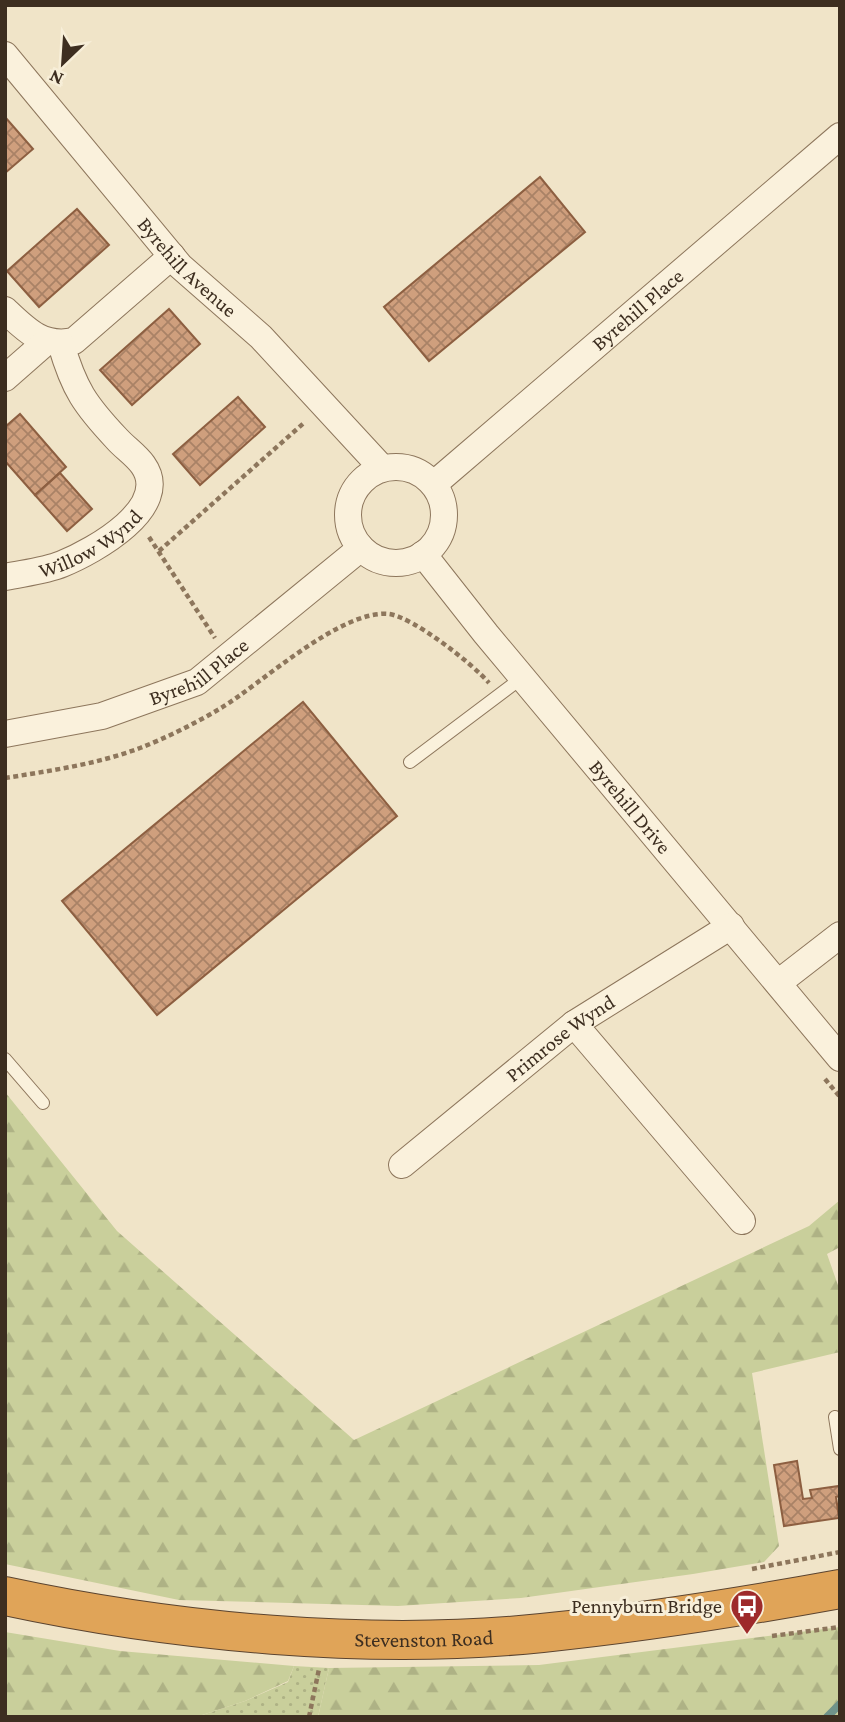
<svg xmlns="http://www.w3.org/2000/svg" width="845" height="1722" viewBox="0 0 845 1722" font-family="'Crimson Pro',serif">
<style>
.grass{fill:url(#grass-dots)}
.forest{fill:url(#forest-firs)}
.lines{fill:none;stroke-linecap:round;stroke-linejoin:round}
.stream{stroke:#6f938a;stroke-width:8}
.building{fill:url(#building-cross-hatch);stroke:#8d5f41;stroke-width:2}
.lane-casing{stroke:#8d765c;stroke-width:14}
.street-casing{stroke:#8d765c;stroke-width:28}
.highway-casing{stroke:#5b4430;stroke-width:40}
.path{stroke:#8d765c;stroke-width:4.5;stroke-dasharray:5 3.5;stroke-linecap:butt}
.lane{stroke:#faf1dc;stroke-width:12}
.street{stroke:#faf1dc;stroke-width:26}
.highway{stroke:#e0a458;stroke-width:38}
.labels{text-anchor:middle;stroke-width:6;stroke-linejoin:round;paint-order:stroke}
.street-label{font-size:21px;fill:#3d2e20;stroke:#f7eed8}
.poi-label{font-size:21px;fill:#3d2e20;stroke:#f7eed8;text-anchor:end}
</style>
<defs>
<pattern id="grass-dots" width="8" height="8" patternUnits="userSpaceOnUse" patternTransform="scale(1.75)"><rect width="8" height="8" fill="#c9cf9b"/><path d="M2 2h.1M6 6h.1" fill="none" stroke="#aeb285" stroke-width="1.8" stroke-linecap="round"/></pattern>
<pattern id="forest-firs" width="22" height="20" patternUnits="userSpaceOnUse" patternTransform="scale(1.75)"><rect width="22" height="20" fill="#c9cf9b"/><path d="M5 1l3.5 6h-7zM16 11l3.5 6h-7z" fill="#aeb285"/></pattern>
<pattern id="building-cross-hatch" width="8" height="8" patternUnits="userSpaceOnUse" patternTransform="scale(1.75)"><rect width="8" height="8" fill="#cf9f7d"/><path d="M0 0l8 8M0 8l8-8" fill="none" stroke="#a98266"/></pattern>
</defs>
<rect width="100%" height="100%" fill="#f0e4c8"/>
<path class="grass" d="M294,1666l35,2 -11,49h-122l49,-16 43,-19z"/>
<g class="forest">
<path d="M5,1092l112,139 237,209 455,-214 31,-26v47l-13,7 13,37v61l-88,21 27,173 -15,16 -71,12 -172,24 -123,8 -219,-6 -174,-36z"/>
<path d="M840,1627v90h-522l11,-49 210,-3z"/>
<path d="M5,1632l115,19 174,15 -6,15 -43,20 -49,16h-191z"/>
</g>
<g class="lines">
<path class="stream" d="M827,1717l13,-13"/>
</g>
<g class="building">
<path d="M5,117l28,32 -28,24z"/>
<path d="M540,177l45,55 -156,129 -45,-54z"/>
<path d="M77,209l32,36 -70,62 -32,-36z"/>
<path d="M169,309l31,35 -68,61 -32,-35z"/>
<path d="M238,397l27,30 -65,58 -27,-31z"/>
<path d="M20,414l46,53 -31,28 -30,-34v-34z"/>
<path d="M60,473l32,36 -25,22 -32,-36z"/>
<path d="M303,702l94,114 -240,199 -95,-114z"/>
<path d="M797,1461l6,38 9,-1 -2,-8 29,-4 1,10 -4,1 3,21 -55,8 -10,-61z"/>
</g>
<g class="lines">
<defs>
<g id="lane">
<path d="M410,762l113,-85"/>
<path d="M5,1059l38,44"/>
<path d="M835,1417l5,32"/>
</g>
<g id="street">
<path id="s1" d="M5,55l175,211 81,71 121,131"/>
<path d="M5,310c21,20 38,38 69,31l98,-85"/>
<path d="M5,378l41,-36"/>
<circle cx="396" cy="515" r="48"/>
<path id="s2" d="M434,484l406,-348"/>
<path id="s3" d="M423,554l63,80 354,424"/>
<path id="s4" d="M5,577c19,-4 40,-6 57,-13 32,-13 111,-57 81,-99 -7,-10 -18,-17 -26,-26 -32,-34 -43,-50 -56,-95"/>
<path id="s5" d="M5,734l97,-18 95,-34 164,-134"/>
<path d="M778,983l62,-48"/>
<path d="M574,1024l168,197"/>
<path id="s6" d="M402,1165l172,-141 157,-98"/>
</g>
<g id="highway">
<path id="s7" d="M5,1596c168,36 365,55 537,37 99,-10 199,-26 298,-44"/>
</g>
</defs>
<use href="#lane" class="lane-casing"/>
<use href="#street" class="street-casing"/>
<use href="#highway" class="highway-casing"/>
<g class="path">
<path d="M149,537l66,101"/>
<path d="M159,551l146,-129"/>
<path d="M5,778c44,-7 93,-14 135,-30 26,-10 56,-25 81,-40 40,-24 120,-99 168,-94 24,3 84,50 100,69"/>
<path d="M825,1079l15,18"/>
<path d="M752,1569l88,-17"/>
<path d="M772,1636l68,-9"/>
<path d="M309,1717l10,-48"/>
</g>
<use href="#lane" class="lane"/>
<use href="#street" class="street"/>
<use href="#highway" class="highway"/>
</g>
<defs>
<symbol id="bus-pin" viewBox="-11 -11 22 30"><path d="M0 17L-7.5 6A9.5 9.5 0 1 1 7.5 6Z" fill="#9e2a2b" stroke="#f7eed8"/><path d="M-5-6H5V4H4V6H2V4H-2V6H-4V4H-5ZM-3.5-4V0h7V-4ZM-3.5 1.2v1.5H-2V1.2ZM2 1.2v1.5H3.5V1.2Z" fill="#fff"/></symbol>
</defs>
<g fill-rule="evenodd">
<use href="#bus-pin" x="728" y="1587" width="38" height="52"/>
</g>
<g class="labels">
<g class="street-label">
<text dy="7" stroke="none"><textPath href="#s1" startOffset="280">Byrehill Avenue</textPath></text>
<text dy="7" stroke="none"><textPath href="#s2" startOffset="268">Byrehill Place</textPath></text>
<text dy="7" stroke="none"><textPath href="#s4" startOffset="93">Willow Wynd</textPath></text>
<text dy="7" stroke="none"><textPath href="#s5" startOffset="206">Byrehill Place</textPath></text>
<text dy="7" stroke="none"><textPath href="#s3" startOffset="327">Byrehill Drive</textPath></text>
<text dy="7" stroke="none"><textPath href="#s6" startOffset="203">Primrose Wynd</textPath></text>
<text dy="7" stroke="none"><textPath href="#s7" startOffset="422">Stevenston Road</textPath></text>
</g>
<g class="poi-label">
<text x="722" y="1613">Pennyburn Bridge</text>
</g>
</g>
<rect width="845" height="1722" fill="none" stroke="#3d2e20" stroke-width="14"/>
<g transform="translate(63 63) rotate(205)" stroke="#f7eed8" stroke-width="5" paint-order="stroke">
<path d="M0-5L12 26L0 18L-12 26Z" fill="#3d2e20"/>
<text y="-10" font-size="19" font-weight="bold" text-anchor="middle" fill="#3d2e20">N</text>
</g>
</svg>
